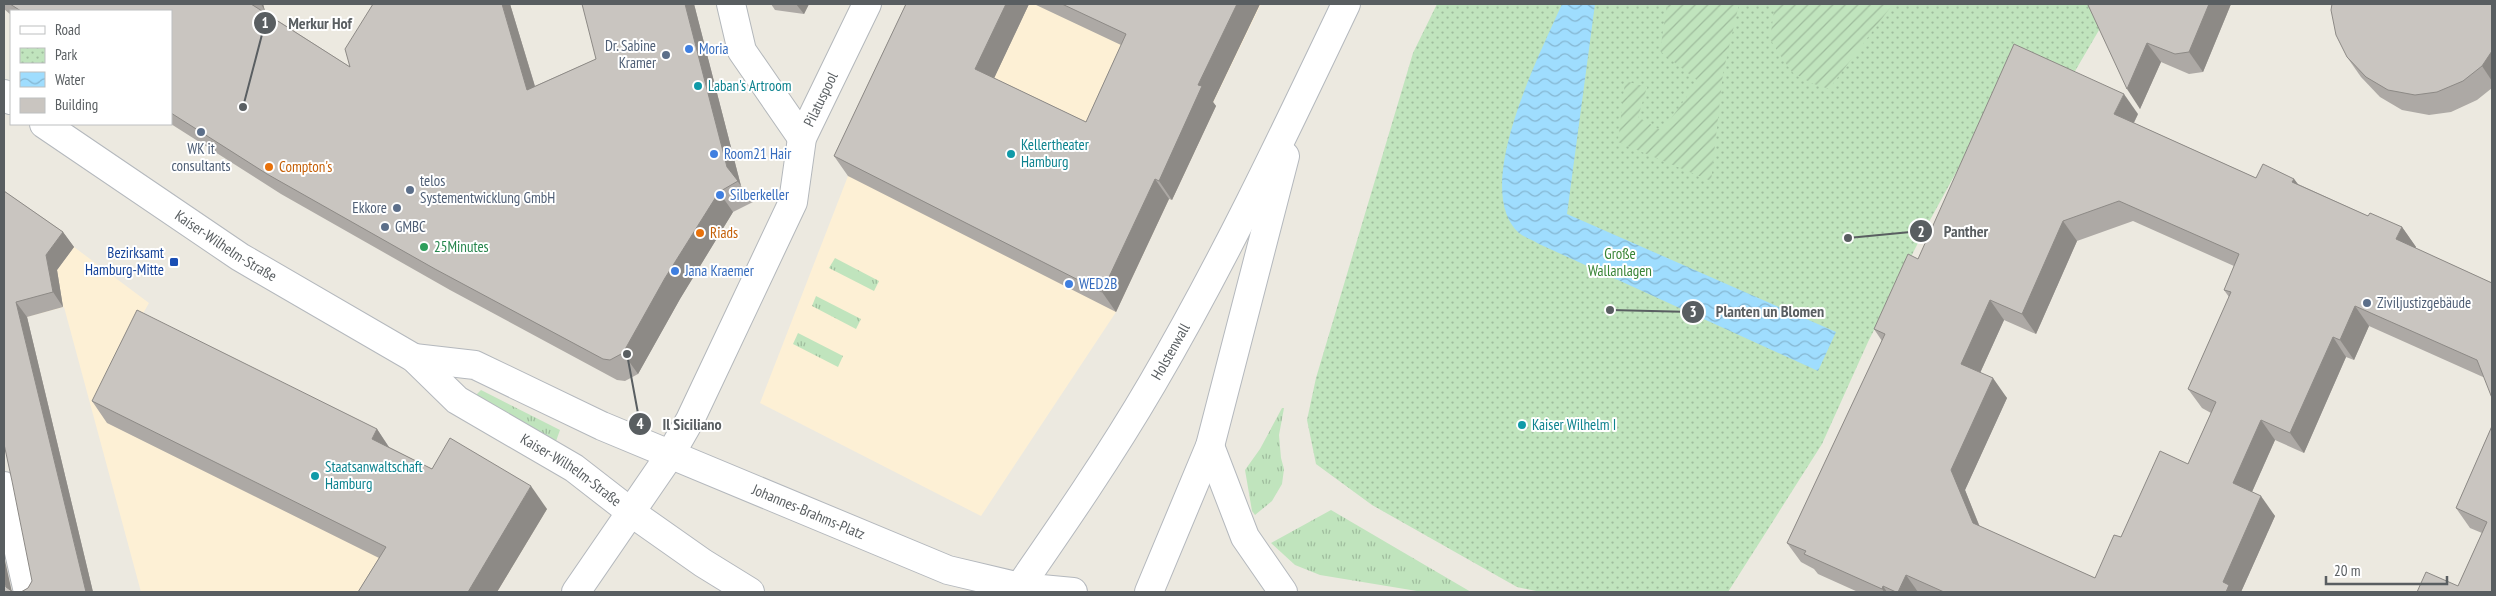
<svg xmlns="http://www.w3.org/2000/svg" width="2496" height="596" viewBox="0 0 2496 596" font-family="'PT Sans Narrow',sans-serif">
<style>
.commercial{fill:#fdf0d5}
.grass{fill:url(#grass-tufts)}
.park{fill:url(#park-dots)}
.garden{fill:url(#garden-furrows)}
.water{fill:url(#water-waves)}
.lines{fill:none;stroke-linecap:round;stroke-linejoin:round}
.street-casing{stroke:#b3b7bb;stroke-width:30}
.secondary-casing{stroke:#b4b8bd;stroke-width:30}
.street{stroke:#fff;stroke-width:28}
.secondary{stroke:#fff;stroke-width:28}
.wall{fill:#ada9a5;fill-rule:evenodd}
.shaded-wall{fill:#8d8a86}
.building{fill:#c9c5c0;stroke:#8d8a86;fill-rule:evenodd}
.shop-dot{fill:#3f7fe0;stroke:#fff;stroke-width:2}
.service-dot{fill:#5c6f8a;stroke:#fff;stroke-width:2}
.culture-dot{fill:#0f9aa8;stroke:#fff;stroke-width:2}
.food-dot{fill:#e8710a;stroke:#fff;stroke-width:2}
.leisure-dot{fill:#2e9e5b;stroke:#fff;stroke-width:2}
.transit-dot{fill:#1a4fb4;stroke:#fff;stroke-width:2}
.labels{text-anchor:middle;stroke-width:4;stroke-linejoin:round;paint-order:stroke}
.service-label{font-size:15px;fill:#4e5e75;stroke:#fff;text-anchor:start}
.shop-label{font-size:15px;fill:#366cbe;stroke:#fff;text-anchor:start}
.culture-label{font-size:15px;fill:#0d838f;stroke:#fff;text-anchor:start}
.street-label{font-size:15px;fill:#595e61;stroke:#fff}
.food-label{font-size:15px;fill:#c56008;stroke:#fff;text-anchor:start}
.leisure-label{font-size:15px;fill:#27864d;stroke:#fff;text-anchor:start}
.transit-label{font-size:15px;fill:#164399;stroke:#fff;text-anchor:end}
.park-label{font-size:15px;fill:#398436;stroke:#fff}
.leader{fill:none;stroke:#595e61;stroke-width:2}
.callout-dot{fill:#595e61;stroke:#fff;stroke-width:2}
.mark-label{font-size:15px;text-anchor:middle;font-weight:bold;fill:#fff}
.callout-label{font-size:16px;text-anchor:middle;font-weight:bold;fill:#595e61;stroke:#fff;stroke-width:4;stroke-linejoin:round;paint-order:stroke}
</style>
<defs>
<pattern id="grass-tufts" width="24" height="20" patternUnits="userSpaceOnUse" patternTransform="scale(1.25)"><rect width="24" height="20" fill="#c0e4bd"/><path d="M3 7l-1-3M5 7V3M7 7l1-3M15 17l-1-3M17 17v-4M19 17l1-3" fill="none" stroke="#9fbc9d"/></pattern>
<pattern id="park-dots" width="8" height="8" patternUnits="userSpaceOnUse" patternTransform="scale(1.25)"><rect width="8" height="8" fill="#c0e4bd"/><path d="M2 2h.1M6 6h.1" fill="none" stroke="#9fbc9d" stroke-width="1.8" stroke-linecap="round"/></pattern>
<pattern id="garden-furrows" width="10" height="10" patternUnits="userSpaceOnUse" patternTransform="scale(1.25)"><rect width="10" height="10" fill="#c0e4bd"/><path d="M-1 1l2-2M0 10L10 0M9 11l2-2" fill="none" stroke="#9fbc9d"/></pattern>
<pattern id="water-waves" width="16" height="10" patternUnits="userSpaceOnUse" patternTransform="scale(1.25)"><rect width="16" height="10" fill="#9fddfe"/><path d="M0 5q4-4 8 0t8 0" fill="none" stroke="#85b6d1"/></pattern>
</defs>
<rect width="100%" height="100%" fill="#ece9e0"/>
<g class="commercial">
<path d="M931,4h330l-49,101 4,1 -44,94 -3,-1 -53,113 -135,204 -221,-113 88,-227z"/>
<path d="M4,199l70,48 75,56 -12,21 310,167 18,-30 82,48 -50,83h-356l-77,-285 -60,16z"/>
</g>
<g class="grass">
<path d="M835,258l44,23 -5,10 -45,-23z"/>
<path d="M816,296l45,23 -5,10 -44,-23z"/>
<path d="M798,333l45,23 -5,11 -45,-23z"/>
<path d="M481,390l79,40 -5,14 -80,-48z"/>
<path d="M1282,408h2l-5,27 2,23 3,11 -2,15 -10,17 -17,14 -3,-4 -7,-41 15,-21z"/>
<path d="M1331,510l140,82h-48l-103,-17 -25,-10 -24,-22z"/>
</g>
<path class="park" d="M1437,4h674l-9,21 -31,53 -50,-24 -97,177 -56,111 -46,102 -94,148h-187l-24,-5 -145,-82 -56,-41 -9,-44 9,-42 97,-325z"/>
<g class="garden">
<path d="M1667,4h72l-16,69 -12,108 -93,-39 7,-61 22,6 -9,30 24,14 36,-50 -38,-30z"/>
<path d="M1775,4h118l-64,85 -18,-6 -19,-11 -12,-17 -10,-16z"/>
</g>
<path class="water" d="M1562,4h33l-28,210 269,118 -18,39 -279,-127c-6,-4 -15,-7 -20,-11 -49,-44 22,-181 43,-229z"/>
<g class="lines">
<defs>
<g id="street">
<path d="M731,4l11,47 60,87"/>
<path id="s1" d="M670,455l20,-35 103,-218 9,-64 65,-134"/>
<path d="M4,486l24,106"/>
</g>
<g id="secondary">
<path d="M4,94l7,6"/>
<path id="s2" d="M44,124l196,133 174,101 43,42 117,68 58,45 71,50 47,29"/>
<path id="s3" d="M414,358l61,7 127,61 346,144 72,17 53,5"/>
<path d="M1210,446l35,91 38,55"/>
<path d="M576,592l94,-137"/>
<path id="s4" d="M1016,592c47,-68 94,-136 136,-208 72,-123 133,-252 194,-380"/>
<path d="M1149,592l61,-146 75,-290"/>
</g>
</defs>
<use href="#street" class="street-casing"/>
<use href="#secondary" class="secondary-casing"/>
<use href="#street" class="street"/>
<use href="#secondary" class="secondary"/>
</g>
<g class="wall">
<path d="M4,4h259l2,7h-2l87,56 23,-63h137l25,82 61,-27 98,-55 47,182 12,16 -20,10 -53,87 -42,75 -13,7 -8,-1 -167,-90 -169,-96 -110,-70v-113h-160v4l-7,-6z"/>
<path d="M771,4h38l-5,10 -29,-4z"/>
<path d="M906,4h123l-35,74 92,44 35,-77 -87,-41h226l-47,98 3,4 -44,94 -3,-1 -53,113 -268,-136 -14,-20z"/>
<path d="M2088,4h143l-28,68 -14,2 -28,-12 -21,47z"/>
<path d="M2492,4v84l-15,12 -26,12 -22,3 -27,-5 -22,-13 -19,-20 -14,-20z"/>
<path d="M2138,114l-4,9 122,55 38,1 4,5 70,32 34,11 14,20 -1,1 77,35 -9,94 -114,-51 -15,34 -8,-3 -42,96 -29,-13 -23,52 23,24 -34,76h-383l-40,-18 -4,-5 -13,-7 -14,-19 95,-202 -8,-12 44,-70zM2133,221l101,45 -10,24 5,7 -41,92 14,19 9,5 -23,51 -67,73 -26,41 -115,-51 -15,-37 42,-92 -27,-25 24,-53 32,14 41,-93z"/>
<path d="M4,191l59,41 11,15 -17,23 6,37 -36,10 66,275h-89l8,-1 1,1h8l7,-4 4,-7z"/>
<path d="M92,401l285,28 12,18 43,22 115,40 -50,83h-139l21,-34 -272,-135z"/>
<path d="M2492,426v166l-34,-6 24,-53 -12,-5 -14,-20z"/>
</g>
<g class="shaded-wall">
<path d="M261,4h2l2,7z"/>
<path d="M502,4h8l32,106 -15,-20z"/>
<path d="M685,4h9l47,182 -14,-19z"/>
<path d="M796,4h13l-5,10z"/>
<path d="M1006,4h23l-40,85 -14,-20z"/>
<path d="M1237,4h23l-47,98 3,4 -44,94 -13,-19 39,-96z"/>
<path d="M2209,4h22l-28,68 -14,-20z"/>
<path d="M2147,43l14,19 -21,47 -13,-20z"/>
<path d="M2492,51v30l-10,-15z"/>
<path d="M2124,94l14,20 -10,20 -14,-20z"/>
<path d="M1155,179l14,20 -53,113 -14,-20z"/>
<path d="M2294,179l14,19 -16,-16z"/>
<path d="M719,192l14,20 -53,87 -42,75 -15,-21 42,-75z"/>
<path d="M2063,221l14,20 -41,93 -14,-20z"/>
<path d="M2402,227l14,20 -6,12 -14,-20z"/>
<path d="M63,232l11,15 -17,23 6,37 -10,-15 -7,-37z"/>
<path d="M1990,300l14,20 -29,64 -14,-20z"/>
<path d="M16,302l11,15 66,275h-7z"/>
<path d="M2355,306l14,20 -15,34 -14,-20z"/>
<path d="M2333,337l13,20 -42,96 -14,-20z"/>
<path d="M1993,378l14,20 -42,92 21,53 -13,-20 -22,-53z"/>
<path d="M2261,420l14,20 -28,63 -14,-20z"/>
<path d="M377,429l15,23 -20,-13z"/>
<path d="M531,486l16,23 -50,83h-29z"/>
<path d="M2261,496l14,20 -34,76h-15l-3,-10z"/>
<path d="M4,556l8,36h-3l-5,-9z"/>
<path d="M1906,575l12,17h-20z"/>
<path d="M1883,586l4,6h-3l-2,-3z"/>
</g>
<g class="building">
<path d="M10,4h241l99,63 -5,-18 28,-45h129l25,86 69,-31 -14,-55h103l42,163 11,14 -19,11 -54,86 -42,75 -13,7 -7,-1 -168,-90 -168,-95 -96,-61v-102h-150z"/>
<path d="M906,4h100l-31,65 111,53 40,-88 -64,-30h175l-39,81 4,1 -43,95 -4,-2 -53,113 -268,-136z"/>
<path d="M2088,4h121l-20,48 -14,2 -28,-11 -20,46 -39,-84z"/>
<path d="M2332,4h160v47l-10,15 -19,15 -26,11 -22,3 -27,-5 -22,-13 -19,-20 -11,-22 -5,-25z"/>
<path d="M2014,44l110,50 -10,20 142,64 7,-14 31,15 -2,3 76,34 2,-3 32,14 -6,12 96,44v115l-15,-38 -122,-54 -15,34 -7,-3 -43,96 -29,-13 -28,63 28,13 -38,86 6,3 -3,7h-282l-38,-17 -8,17h-2l-13,-6 -1,3 -78,-35 2,-3 -19,-8 98,-209 -11,-5 34,-75 10,5zM2119,201l120,53 -15,36 7,2 -43,97 28,13 -28,62 -28,-13 -39,86 -7,-2 -19,43 -122,-55 -22,-53 42,-92 -32,-14 29,-64 32,14 41,-93z"/>
<path d="M4,191l59,41 -17,23 7,37 -37,10 70,290h-82v-9l2,4 7,5h8l7,-4 4,-7 -20,-100 -8,-37z"/>
<path d="M137,310l240,119 -5,10 60,30 18,-31 81,48 -63,106h-110l28,-45 -294,-146z"/>
<path d="M2492,426v166h-75l9,-20 32,14 29,-64 -31,-14z"/>
</g>
<g class="shop-dot">
<circle cx="689" cy="49" r="5"/>
<circle cx="714" cy="154" r="5"/>
<circle cx="720" cy="195" r="5"/>
<circle cx="675" cy="271" r="5"/>
<circle cx="1069" cy="284" r="5"/>
</g>
<g class="service-dot">
<circle cx="666" cy="55" r="5"/>
<circle cx="201" cy="132" r="5"/>
<circle cx="410" cy="190" r="5"/>
<circle cx="397" cy="208" r="5"/>
<circle cx="385" cy="227" r="5"/>
<circle cx="2367" cy="303" r="5"/>
</g>
<g class="culture-dot">
<circle cx="698" cy="86" r="5"/>
<circle cx="1011" cy="154" r="5"/>
<circle cx="1522" cy="425" r="5"/>
<circle cx="315" cy="476" r="5"/>
</g>
<g class="food-dot">
<circle cx="269" cy="167" r="5"/>
<circle cx="700" cy="233" r="5"/>
</g>
<circle class="leisure-dot" cx="424" cy="247" r="5"/>
<rect class="transit-dot" x="169" y="257" width="10" height="10" rx="2.5"/>
<g class="labels">
<g class="service-label">
<text x="656" y="51" text-anchor="end">Dr. Sabine<tspan x="656" dy="17">Kramer</tspan></text>
<text x="201" y="154" text-anchor="middle">WK it<tspan x="201" dy="17">consultants</tspan></text>
<text x="420" y="186">telos<tspan x="420" dy="17">Systementwicklung GmbH</tspan></text>
<text x="387" y="213" text-anchor="end">Ekkore</text>
<text x="395" y="232">GMBC</text>
<text x="2377" y="308">Ziviljustizgebäude</text>
</g>
<g class="shop-label">
<text x="699" y="54">Moria</text>
<text x="724" y="159">Room21 Hair</text>
<text x="730" y="200">Silberkeller</text>
<text x="685" y="276">Jana Kraemer</text>
<text x="1079" y="289">WED2B</text>
</g>
<g class="culture-label">
<text x="708" y="91">Laban's Artroom</text>
<text x="1021" y="150">Kellertheater<tspan x="1021" dy="17">Hamburg</tspan></text>
<text x="1532" y="430">Kaiser Wilhelm I</text>
<text x="325" y="472">Staatsanwaltschaft<tspan x="325" dy="17">Hamburg</tspan></text>
</g>
<g class="street-label">
<text dy="5" stroke="none"><textPath href="#s1" startOffset="389">Pilatuspool</textPath></text>
<text dy="5" stroke="none"><textPath href="#s2" startOffset="219">Kaiser-Wilhelm-Straße</textPath></text>
<text dy="5" stroke="none"><textPath href="#s4" startOffset="286">Holstenwall</textPath></text>
<text dy="5" stroke="none"><textPath href="#s2" startOffset="632">Kaiser-Wilhelm-Straße</textPath></text>
<text dy="5" stroke="none"><textPath href="#s3" startOffset="426">Johannes-Brahms-Platz</textPath></text>
</g>
<g class="food-label">
<text x="279" y="172">Compton's</text>
<text x="710" y="238">Riads</text>
</g>
<g class="leisure-label">
<text x="434" y="252">25Minutes</text>
</g>
<g class="transit-label">
<text x="164" y="258">Bezirksamt<tspan x="164" dy="17">Hamburg-Mitte</tspan></text>
</g>
<g class="park-label">
<text x="1620" y="259">Große<tspan x="1620" dy="17">Wallanlagen</tspan></text>
</g>
</g>
<path class="leader" d="M243 107L265 23M1848 238L1921 231M1610 310L1693 312M627 354L640 424"/>
<g class="callout-dot">
<circle cx="243" cy="107" r="5"/>
<circle cx="1848" cy="238" r="5"/>
<circle cx="1610" cy="310" r="5"/>
<circle cx="627" cy="354" r="5"/>
<circle cx="265" cy="23" r="12"/>
<circle cx="1921" cy="231" r="12"/>
<circle cx="1693" cy="312" r="12"/>
<circle cx="640" cy="424" r="12"/>
</g>
<g class="mark-label">
<text x="265" y="28">1</text>
<text x="1921" y="237">2</text>
<text x="1693" y="317">3</text>
<text x="640" y="429">4</text>
</g>
<g class="callout-label">
<text x="320" y="29">Merkur Hof</text>
<text x="1966" y="237">Panther</text>
<text x="1770" y="317">Planten un Blomen</text>
<text x="692" y="430">Il Siciliano</text>
</g>
<rect width="2496" height="596" fill="none" stroke="#595e61" stroke-width="10"/>
<rect x="10" y="10" width="162" height="115" fill="#ffffff" stroke="#bdbfc0"/>
<rect x="20" y="26" width="25" height="8" fill="#ffffff" stroke="#bdbfc0"/>
<text x="55" y="35" font-size="15" fill="#595e61">Road</text>
<rect x="20" y="48" width="25" height="15" fill="url(#park-dots)" stroke="#bdbfc0"/>
<text x="55" y="60" font-size="15" fill="#595e61">Park</text>
<rect x="20" y="72" width="25" height="15" fill="url(#water-waves)" stroke="#bdbfc0"/>
<text x="55" y="85" font-size="15" fill="#595e61">Water</text>
<rect x="20" y="98" width="25" height="15" fill="#c9c5c0" stroke="#bdbfc0"/>
<text x="55" y="110" font-size="15" fill="#595e61">Building</text>
<path d="M2326 576v8h121v-8" fill="none" stroke="#595e61" stroke-width="2.5"/>
<text x="2334" y="576" font-size="15" fill="#595e61" stroke="#ffffff" stroke-width="4" paint-order="stroke">20 m</text>
</svg>
